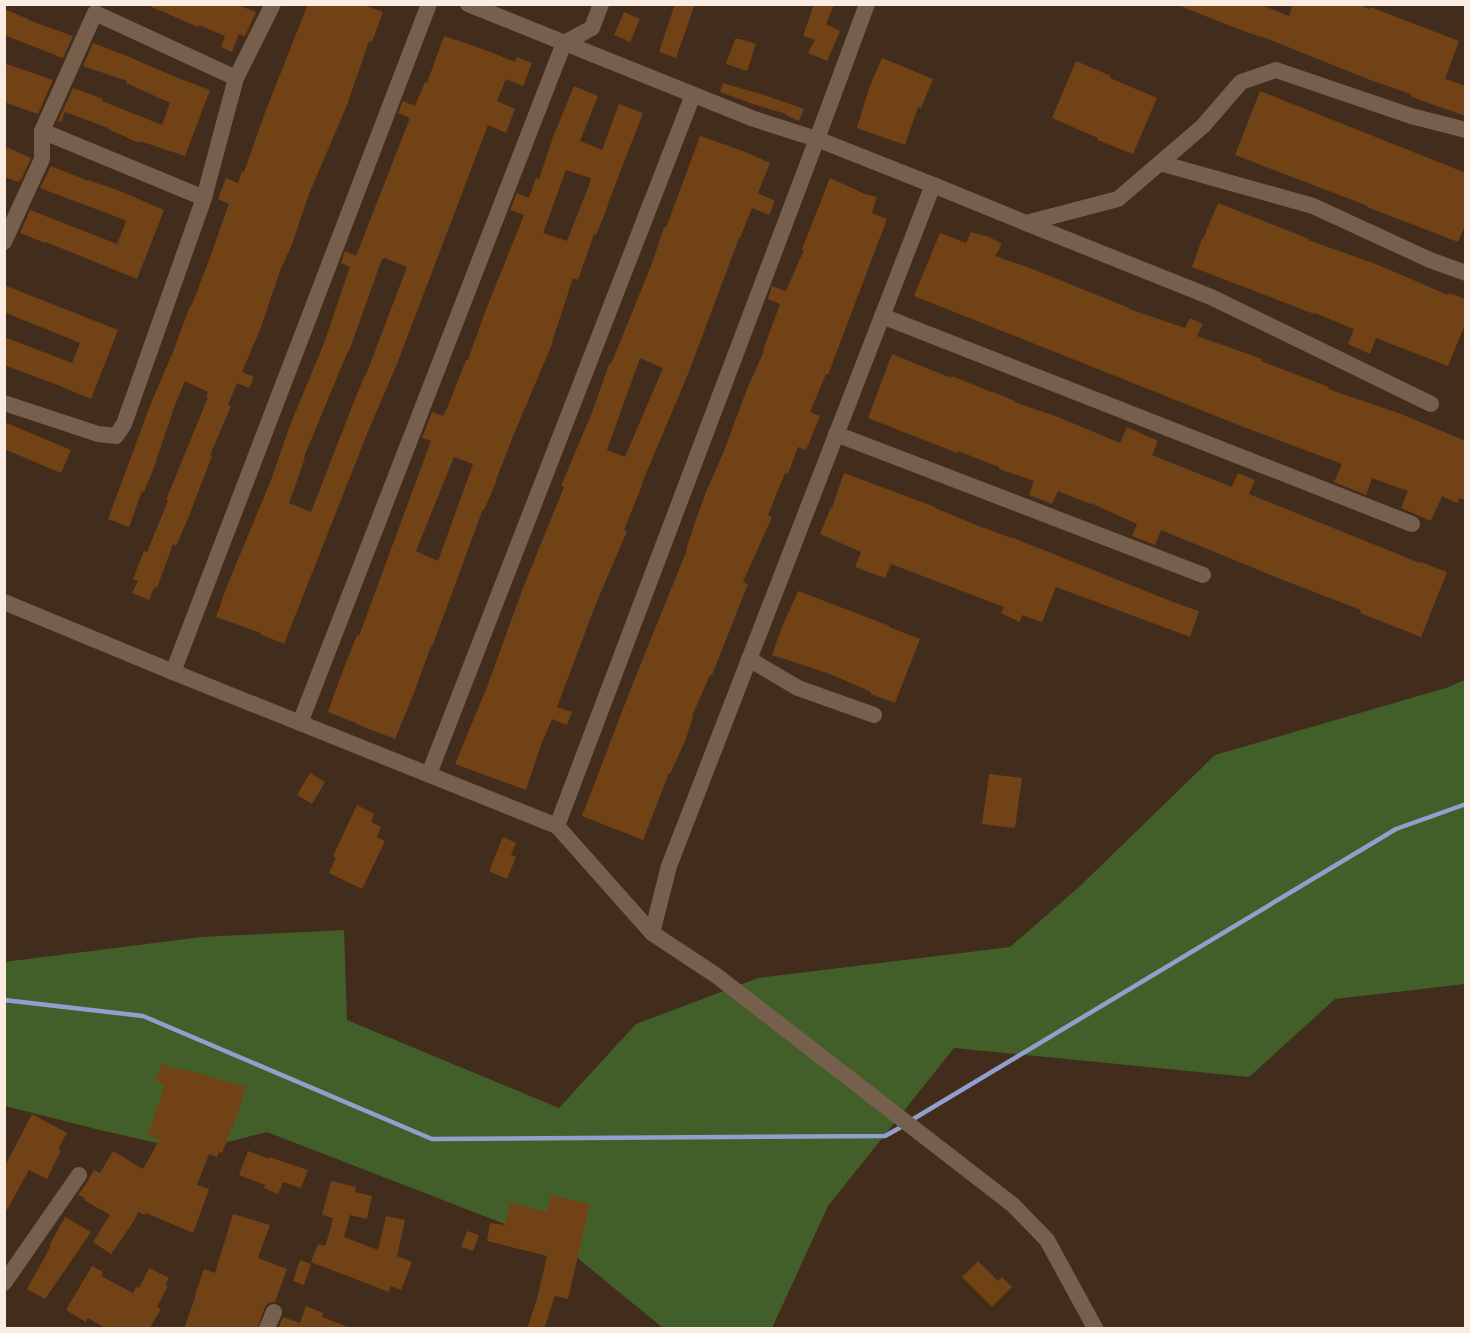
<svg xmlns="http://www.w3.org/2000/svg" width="1470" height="1333" viewBox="0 0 1470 1333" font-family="'DM Sans',sans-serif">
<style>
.green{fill:#435f29}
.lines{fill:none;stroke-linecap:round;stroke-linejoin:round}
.stream{stroke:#8fa0cc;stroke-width:4.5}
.building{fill:#724217;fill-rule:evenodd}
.street{stroke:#775f4d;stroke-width:16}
</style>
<rect width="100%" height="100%" fill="#422c1c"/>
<path class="green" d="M1465,680v304l-130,15 -86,78 -295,-29 -126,158 -56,122h-109l-99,-81 -297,-115 -75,19 -96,-22 -91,-23 -1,-144 198,-25 142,-7 3,90 212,88 77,-84 122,-46 252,-31 68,-59 137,-133 231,-67z"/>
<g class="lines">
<g class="stream">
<path d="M4,1000l139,16 289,123 453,-3 18,-10"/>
<path d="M910,1121l486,-292 70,-25"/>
</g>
</g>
<g class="building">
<path d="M145,4h90l21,8 -11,24 -6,-2 -7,18 -11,-5 4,-11 -26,-11 -1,2z"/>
<path d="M308,4h54l21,8 -11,30 -3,-1 -22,64 -38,89 -17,50 -12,27 -20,59 -18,42 12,5 -5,11 -12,-5 -9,22 3,1 -21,49 2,1 -23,60 -13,30 -3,-2 -16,44 -3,-1 -5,13 -17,-7 6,-12 -5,-2 11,-28 3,1 21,-51 -2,-1 42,-103h-2l2,-5 -23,-11 -10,24 -22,65 -9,22 -2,-1 -13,36 -21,-8 43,-116 22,-51 17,-46 1,1 18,-47 20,-56 -11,-5 8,-21 12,5 4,-12 2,1 22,-62z"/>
<path d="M675,4h20l-19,54 -17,-6z"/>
<path d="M814,4h20l-8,20 14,7 -13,30 -19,-8 7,-13 -12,-4z"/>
<path d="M1180,4h79l30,12 4,-12h66l10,5 1,-2 89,34 -14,38 21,7v30l-32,-11 -24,-9 1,-2 -41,-14 -102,-41 -22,-7 -66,-26z"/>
<path d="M4,9l24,10v1l45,16 -10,22 -59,-23z"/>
<path d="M624,12l16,7 -10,23 -16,-7z"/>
<path d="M444,36l47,16 24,10 2,-5 15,6 -9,23 -17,-7 -9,22 18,8 -9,24 -18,-8 -91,239 -28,65 -85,215 -24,-10 1,-1 -45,-16 11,-31 44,-106 18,-52 35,-85 26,-76 -9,-4 4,-12 11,5 54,-138 -12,-5 5,-12 12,5 10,-24 2,1zM385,258l22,9 -41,108h-1l-12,29 -42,108 -22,-9 16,-45 -1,-1 44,-106h1l33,-92h2z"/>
<path d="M735,39h5l16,5 -9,27 -21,-7z"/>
<path d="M93,43l34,13 46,20 37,14 -25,66 -45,-15 -1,2 -31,-14v-1l-43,-16 -4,10 -3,-1 15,-33 30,11 -1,2 60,24 8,-22 -44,-20 1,-2 -44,-15z"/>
<path d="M882,58l51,21 -12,29 -3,-1 -13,38 -48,-17 12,-40z"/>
<path d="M1076,61l35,15 -1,2 47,20 -24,56 -36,-14 1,-2 -46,-20z"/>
<path d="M4,63l49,17 -15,34 -34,-12z"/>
<path d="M723,83l44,13 37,13 -5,12 -13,-6v-1l-33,-10 -33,-12z"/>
<path d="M574,86l24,10 -18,45 22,9 17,-46 24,9 -36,93h1l-12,29 -2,-1 -16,46 -5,-2 -21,64h1l-37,87 -20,51h1l-13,30 -1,-1 -51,138 -1,-1 -17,47 -19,46 -39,-15v-1l-28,-11 12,-34 17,-43 2,1 72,-195 -9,-3 10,-26 11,4 5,-10 18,-46h2l17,-48 39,-97 -14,-5 7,-17 12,5 7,-20 3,1 14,-42zM566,170l25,8 -1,2h1l-24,61 -24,-8zM454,457l19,7 -35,97 -22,-10z"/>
<path d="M1260,91l206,82v50l-8,19 -91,-35 1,-1 -133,-51z"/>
<path d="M700,136l43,15 27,12 -12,30 17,8 -6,14 -17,-7 -12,30h-1l-51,136 -46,109h1l-19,47 3,1 -32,75 -38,101 15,5 -5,13 -15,-6 -11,26 -15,45 -71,-26 32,-77 36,-99 41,-101 -3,-1 32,-76 16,-46h2l40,-98 13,-39 2,1zM640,358l23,10 -38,89 -18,-7z"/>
<path d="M4,146l27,12 -10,22 -1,-1 -1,3 -15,-5z"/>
<path d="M51,166l37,15v-1l32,11 44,19 -27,69 -91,-37 -1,1 -25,-10 10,-23 87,34 9,-22 -1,-2 -85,-32z"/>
<path d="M830,178l35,16 12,3 -5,16 15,6 -59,156 -2,-1 -16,38 10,4 -14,34 -8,-3 -10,27 -3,-1 -17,42 4,2 -29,65 5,2 -36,91h-2l-18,41 1,1 -8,24 -15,33 -1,-1 -26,67 -61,-24 51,-133 54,-133h-1l8,-25 12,-33 18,-41 23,-62 17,-38 -1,-1 17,-46 -12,-5 4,-13 14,5 18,-41 -2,-1z"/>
<path d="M1218,203l91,36 -1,1 68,24 72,31 1,-2 17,6v23l-18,44 -72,-28 -6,16 -22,-10 6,-15 -39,-16 -1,1 -122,-47 10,-28h1z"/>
<path d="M971,232l18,5 13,7 -7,12 35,12 99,40v1l56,19 5,-10 13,6 -6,12 65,23 -1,2 68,26 -1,2 73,25 65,27v59l-7,-2 -2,5 -15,-7 -11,25 -30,-13 7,-17 -36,-13 -6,17 -32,-13 8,-18 -96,-36 -332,-132 26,-63 26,10z"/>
<path d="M4,285l114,45 -27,69 -36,-15 -51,-19v-28l68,26 8,-20 -76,-31z"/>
<path d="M892,354l59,24 1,-2 39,16v-1l24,10 -1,1 44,15 62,26 7,-16 31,14 -6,14 80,32 6,-14 17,7 -6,14 171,69 1,-1 26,10 -26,65 -61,-24 1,-3 -78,-30 -122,-50 -6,15 -23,-9 5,-12 -46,-21 -1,1 -32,-13 -6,13 -23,-9 5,-14 -35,-12v-2l-41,-16 -1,2 -89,-35z"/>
<path d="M4,422l67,28 -10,23 -57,-24z"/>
<path d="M844,473l91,34v1l41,17 35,13v-1l162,65 26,9 -9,26 -134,-50 -14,35 -20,-7 -2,7 -19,-9 3,-6 -113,-43 -6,14 -30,-11 6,-15 -41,-18 11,-27 1,1z"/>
<path d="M798,591l92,35 -1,1 31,12 -25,64 -24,-9v-2l-41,-18 -58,-19 10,-28z"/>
<path d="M310,773l15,9 -13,22 -15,-9z"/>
<path d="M989,774l33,4 -7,50 -33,-4z"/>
<path d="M357,805l17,9 -3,8 10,5 -4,10 8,4 -23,48 -33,-16 7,-15 -3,-2z"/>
<path d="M503,837l13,6 -5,12 5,2 -9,22 -18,-8z"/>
<path d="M162,1063l17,8v-3l67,19 -9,28 -15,38 -3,-1 -2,5 -8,-3 -12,31 12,4 -16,44 -47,-20 -2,2 -6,-3 -4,9 -23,33 -18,-12 17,-27 -26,-15 1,-2 -7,-3 8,-11 8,-14 6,3 13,-22 30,18 17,-30 -13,-3 18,-51 -10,-5z"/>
<path d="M32,1114l35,19 -9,16 3,1 -14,29 -18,-9 -25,45v-47z"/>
<path d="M248,1151l21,8v-2l39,13 -7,18 -18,-6 -5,12 -14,-6 1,-3 -26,-10z"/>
<path d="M331,1181l25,6 -1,5 17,4 -5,23 -17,-4 -6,22 34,13 8,-34 19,4 -8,36 15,6 -11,28 -10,-4 -2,6 -78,-30 7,-18 7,2 5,-15 3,-13 -11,-3z"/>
<path d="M551,1195l39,9 -22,95 -13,-3 -11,33h-17l10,-30 10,-43 -60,-15 3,-18 15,2 5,-22 37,9z"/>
<path d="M233,1214l37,11 -12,33 29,11 -12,33 -7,1 -3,4 -8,22h-73l12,-34h-1l9,-26 11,4z"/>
<path d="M65,1217l26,15 -46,67 -18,-10 24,-43h-2z"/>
<path d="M467,1231l12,4 -6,16 -12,-4z"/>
<path d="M300,1260l11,4 -7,21 -11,-4z"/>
<path d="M978,1261l20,20 4,-4 10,10 -20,20 -30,-30z"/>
<path d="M92,1266l11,6 -2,4 32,17 3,-6 3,1 10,-20 20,10 -4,7 3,1 -11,21 4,2 -12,20h-42l-19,-11 -2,4 -20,-12z"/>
<path d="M306,1306l17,7 -1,4 26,10v2h-70l5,-12 17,6z"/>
</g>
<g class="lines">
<g class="street">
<path d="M468,4l286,115 63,20 116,46"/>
<path d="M42,131l162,67"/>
<path d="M1160,163l153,43 117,54 36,13"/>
<path d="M1026,223l185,74 220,107"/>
<path d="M4,242l38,-83v-28l53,-118 141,65"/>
<path d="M882,316l530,208"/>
<path d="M4,403l94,31 18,2 8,-12 80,-226 32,-120 37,-74"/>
<path d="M836,434l367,141"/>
<path d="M4,602l169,70 384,154 95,107 65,43 296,229 34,35 48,88"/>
<path d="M749,659l49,29 76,27"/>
<path d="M173,672l256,-668"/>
<path d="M300,723l264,-680 28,-15 9,-24"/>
<path d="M429,774l264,-679"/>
<path d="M557,826l260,-687 50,-135"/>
<path d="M652,933l17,-67 264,-681 93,38 92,-24 85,-73 38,-44 35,-12 135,46 55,14"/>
<path d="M4,1283l75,-108"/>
<path d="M267,1328l7,-16"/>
</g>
</g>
<rect width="1470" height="1333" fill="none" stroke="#fbece2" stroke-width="12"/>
</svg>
